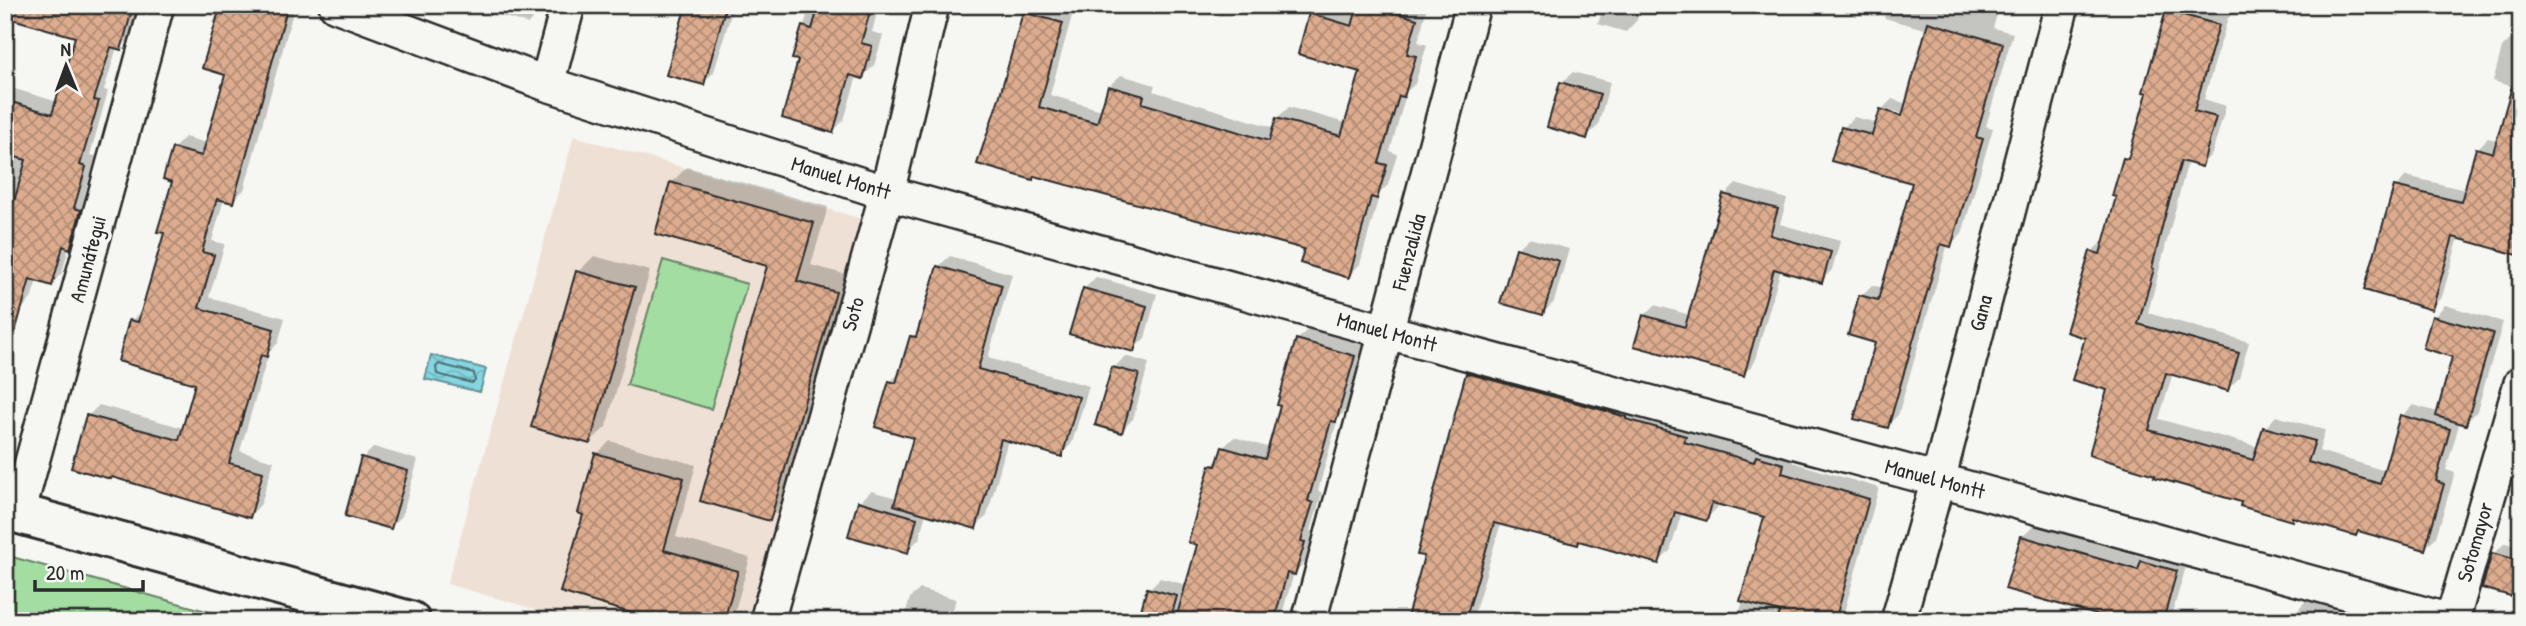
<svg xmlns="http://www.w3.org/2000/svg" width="2526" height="626" viewBox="0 0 2526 626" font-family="'Patrick Hand',sans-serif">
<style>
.built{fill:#eee0d4}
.park{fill:#a3dda2;stroke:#678466;stroke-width:2}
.water{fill:url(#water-waves);stroke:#619298;stroke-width:2}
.shadow{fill:#0003;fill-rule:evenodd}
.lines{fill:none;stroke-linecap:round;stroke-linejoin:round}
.shore{stroke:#4f6f73;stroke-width:2}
.building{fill:url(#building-cross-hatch);stroke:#2b2b2b;stroke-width:2}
.minor-casing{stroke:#2b2b2b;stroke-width:38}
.secondary-casing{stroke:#2b2b2b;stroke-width:44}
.minor{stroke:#f6f6f2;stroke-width:33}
.secondary{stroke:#f6f6f2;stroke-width:38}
.labels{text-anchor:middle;stroke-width:7;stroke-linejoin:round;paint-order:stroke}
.street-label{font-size:21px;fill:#2b2b2b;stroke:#f6f6f2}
</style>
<defs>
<pattern id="water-waves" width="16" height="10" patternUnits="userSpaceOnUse" patternTransform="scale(1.75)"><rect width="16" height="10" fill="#85d6e0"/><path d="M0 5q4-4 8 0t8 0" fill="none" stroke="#73b8c0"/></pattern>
<pattern id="building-cross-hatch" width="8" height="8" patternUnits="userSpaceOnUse" patternTransform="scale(1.75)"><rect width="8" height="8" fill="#ddac8f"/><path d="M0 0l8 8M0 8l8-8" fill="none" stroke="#b38c75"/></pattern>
</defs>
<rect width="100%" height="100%" fill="#f6f6f2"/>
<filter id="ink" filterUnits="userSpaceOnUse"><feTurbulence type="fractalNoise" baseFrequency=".0143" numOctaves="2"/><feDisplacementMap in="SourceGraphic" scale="14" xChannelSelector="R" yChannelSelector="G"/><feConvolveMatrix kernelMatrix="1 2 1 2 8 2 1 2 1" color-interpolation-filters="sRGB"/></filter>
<g filter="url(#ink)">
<path class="built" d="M574,136l288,83 -112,402h-174l-129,-37z"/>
<g class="park">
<path d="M663,260l84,24 -36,125 -84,-24z"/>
<path d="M5,555l237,66h-237z"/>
</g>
<path class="water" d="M431,355l55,14 -6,23 -55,-13z"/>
<g class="shadow">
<path d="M5,5h136l-10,32 -10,11 -4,-1 -13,43 4,1 -18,64 6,1 -12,41 7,2 -10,37 -12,11 -7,26 -11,11 -14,-4 -6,19 -10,11 -16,-5v-216l3,-2 50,15 20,-66z"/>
<path d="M219,5h76l-51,185 -12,11 -8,-2 -12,42 13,3 -16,53 76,21 -7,25 -9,9 -29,99 34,10 -13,43 -11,12 -162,-100 11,-11 85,23 13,-45 -66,-62 11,-11 24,-78 8,-51 -1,-32 12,-12 22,6 20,-70 -10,-48 -4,-1z"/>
<path d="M479,5h63l-2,7 -12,12 -50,-15z"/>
<path d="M688,5h50l-5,2 -19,65 -11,11z"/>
<path d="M810,5h69l-7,27 11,3 -9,31 -12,11 -5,-1 -13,44 -11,11 -32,-72 -6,-2z"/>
<path d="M1032,5h18l23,7 -23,83 52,15 7,-24 12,-11 34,10 -2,6 122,37 2,-10 12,-11 57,16 16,-53 -52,-56 9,-9h11l27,8 3,-8h60l7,2 -9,35 9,3 -12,39 -8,7 -17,60 7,3 -9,31 -8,8 -20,71 -11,12 -43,-28 -270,-73 -4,3 -31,-82 24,-83z"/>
<path d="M1604,5h37l-4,15 -11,12 -28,-8z"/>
<path d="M1888,5h112l-7,23 20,5 -27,93 7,2 -31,106 -11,11 -3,-1 -50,171 -11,11 -9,-84 -28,-8 11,-38 11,-11 11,3 31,-106 -71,-54 11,-11 23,6 4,-13 11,-11 15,5 21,-74 -44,-12zM1886,109l25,7 -1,4 -24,-7z"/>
<path d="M2174,5h61l-2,8 -5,5 -24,81 22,7 -14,48 -11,11 -13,-4 -40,152 101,29 -10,36 -11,11 -55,-16 -14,46 100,28 6,-19 11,-12 49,14 -6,21 67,20 16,-55 11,-11 25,7 16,-57 -20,-38 11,-12 58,17 -26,89 -11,12 -6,-2 -14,49 9,3 -19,64 -11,11 -65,-18 -4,4 -62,-18 -3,3 -48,-18 -87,-25 -46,-87 -23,-53 4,-84 12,-11h3l12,-45 7,-38 7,-6 17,-61 18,-80z"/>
<path d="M2513,37l8,3v214l-62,-17 -17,60 -11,11 -35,-121 10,-11 60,14 11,-41 11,-11 10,3 16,-54 -21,-6 9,-33z"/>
<path d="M1573,72l37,10 -12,44 -12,11 -25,-54z"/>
<path d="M687,167l141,40 -17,58 40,11 -66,227 -16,16v-254l-98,-82z"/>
<path d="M1736,184l51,15 -7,25 60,17 -8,29 -11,11 -40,-12 -27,94 -10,11 -100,-58 11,-11 35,10 35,-120z"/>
<path d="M1529,238l40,11 -15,53 -11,11 -26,-64z"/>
<path d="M594,256l56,15 -44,156 -16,15 -12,-170z"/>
<path d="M950,256l62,18 -24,84 101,28 -17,57 -11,12 -53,-15 -21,76 -12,11 -49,-14 -7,26 -12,12 -47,-49 11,-11 26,7 18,-61 -25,-55 12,-12 10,-33 9,-9 17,-61z"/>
<path d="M1096,277l61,17 -12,44 -12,12 -49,-61z"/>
<path d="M1308,329l57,17 -19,64 -8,8 -20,73 4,2 -11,38 3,1 -9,30 -11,11 -14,48h-78l-23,-7 -2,7h-38l10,-32 11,-11 27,7 12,-42 13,-77 8,-9 3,-9 11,-11 36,11 27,-108z"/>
<path d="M1125,356l24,7 -16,56 -12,12 -7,-63z"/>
<path d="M1479,363l215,68 70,20 4,-5 26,7 -2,9 87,26 -36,128 5,1 -1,4h-110l30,-105 -48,-13 -2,5 -11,11 -24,-7 -12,39 -11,11 -78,-22 -4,3 -76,-20 -29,98h-65l19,-66 42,-181z"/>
<path d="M610,441l86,24 -20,72 74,21 -18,63h-83l-13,-8 -51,-100 12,-59z"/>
<path d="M374,447l44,13 -16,56 -11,11 -28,-69z"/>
<path d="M2034,526l113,32 7,-7 34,9 -18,61h-51l-97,-84z"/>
<path d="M2505,543l16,4v50l-28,-43z"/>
<path d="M920,589l36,10 -6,22h-54l6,-7 3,1 5,-17z"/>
<path d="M2311,595l96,26h-111l4,-14z"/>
</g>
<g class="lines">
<path class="shore" d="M439,364l35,9 1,8 -3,2 -35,-9 -1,-7z"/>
</g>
<g class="building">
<path d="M5,5h110l17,5 -11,40 -10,-3 -17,53 5,1 -19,64 6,2 -12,41 7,2 -11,39 -7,-3 -11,40 -22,-7 -16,57 -9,-1v-103l21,-72 -21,-6v-54l47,14 23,-77 -70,-20z"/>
<path d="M221,5h67l-55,198 -16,-4 -15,53 12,3 -15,53 75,21 -7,28 -6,-2 -32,108 34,9 -13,46 -138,-41 -1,2 -40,-11 15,-53 93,25 16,-56 -77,-23 11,-41 9,2 26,-89 -7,-1 15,-50 -9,-3 9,-31 30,8 23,-81 -23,-7z"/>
<path d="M686,5h40l-22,80 -38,-10z"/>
<path d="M819,5h53l-11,38 11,3 -9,33 -13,-4 -17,58 -51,-15 16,-58 -6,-1 10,-33 10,3z"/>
<path d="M1358,5h13l46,14 -10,35 9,2 -12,41 -5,-1 -20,67 8,2 -10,34 -6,-2 -22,81 -49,-15 4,-14 -270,-73 -1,4 -56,-16 23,-69 23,-83 40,11 -24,84 58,16 11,-37 36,10 -2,7 127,38 7,-23 65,18 19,-64 -62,-18 11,-41 43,13z"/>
<path d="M2166,10l53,15 -25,86 22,6 -14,50 -21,-6 -18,62 -11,45 2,1 -16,55 101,29 -11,38 -62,-18 -17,57 104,30 10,-33 52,14 -7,21 72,22 20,-69 50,14 -14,52 8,3 -19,66 -67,-19 -2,5 -64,-19v4l-52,-15 1,-4 -87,-25 1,-2 -66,-20 18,-65 -35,-10 13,-42 -19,-6 24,-81 10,3 16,-57 -4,-1 11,-38 5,1 19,-66 -4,-1z"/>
<path d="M1928,22l75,22 -27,93 7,2 -32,108 -10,-3 -53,184 -34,-9 21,-76 -27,-8 11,-40 19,5 34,-117 -81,-22 10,-34 31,8 8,-26 22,7z"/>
<path d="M1560,82l40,12 -13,45 -40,-12z"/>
<path d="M2512,86l9,1v92l-8,26 8,3v48l-68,-19 -21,73 -68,-20 30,-104 67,16 15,-54 17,5z"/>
<path d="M670,182l144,41 -17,58 39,11 -66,229 -70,-20 67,-235 -112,-32z"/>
<path d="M1723,194l55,15 -8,26 61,17 -9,31 -48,-14 -30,107 -110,-30 9,-31 42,12z"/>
<path d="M1516,248l43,13 -16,54 -43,-12z"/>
<path d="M937,266l65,19 -24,84 101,28 -17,60 -61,-18 -25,90 -82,-24 19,-67 -38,-11 14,-46 7,2 14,-47 6,1z"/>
<path d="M576,271l59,16 -45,157 -59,-17z"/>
<path d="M1083,288l64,18 -13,46 -65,-18z"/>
<path d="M2432,316l61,17 -27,92 -30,-9 16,-59 -29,-9z"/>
<path d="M1296,339l59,17 -19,66 -5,-1 -23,80 5,2 -12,38 4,1 -10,33 -8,-2 -13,48h-78l-19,-6 20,-70 -9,-3 22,-77 6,1 6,-19 43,12 15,-53 -3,-1z"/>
<path d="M1112,367l27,7 -17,59 -27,-8z"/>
<path d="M1466,373l137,37 23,7v2l60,17 -2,6 70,20 2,-6 28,8 -2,9 87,26 -34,122h-58l3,-9 -40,-11 24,-84 -52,-14 -5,18 -32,-9 -16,52 -80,-23 -1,4 -84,-22 -29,98h-59l18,-65 -7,-1z"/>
<path d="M595,453l89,25 -20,72 74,21 -14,50h-92l2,-7 -74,-22 23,-77 -5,-2z"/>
<path d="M361,457l47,14 -17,58 -46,-13z"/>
<path d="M858,501l59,17 -9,35 -60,-17z"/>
<path d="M2021,536l117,34 3,-9 36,10 -14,50h-45l-113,-32z"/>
<path d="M2492,553l29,8v38l-39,-11z"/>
<path d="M1147,588l30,8 -7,25h-32z"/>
</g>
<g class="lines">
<defs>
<g id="minor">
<path d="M336,5l211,79 340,109 501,139 550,148 512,141"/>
<path d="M547,84l21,-79"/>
<path d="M18,513l139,-508"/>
<path d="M767,621l120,-428 45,-188"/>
<path d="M1309,621l164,-616"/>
<path d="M1898,621l40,-141 124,-475"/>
<path d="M2452,621l69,-238"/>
</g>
<path id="secondary" d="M5,510l405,111"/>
</defs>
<use href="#minor" class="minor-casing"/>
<use href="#secondary" class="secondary-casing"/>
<use href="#minor" class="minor"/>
<use href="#secondary" class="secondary"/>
</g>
</g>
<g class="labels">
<g class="street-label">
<text transform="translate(841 178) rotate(17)" y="7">Manuel Montt</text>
<text transform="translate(1409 252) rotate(-75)" y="7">Fuenzalida</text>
<text transform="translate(88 259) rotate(-75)" y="7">Amunátegui</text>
<text transform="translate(1981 313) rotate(-75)" y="7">Gana</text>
<text transform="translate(853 314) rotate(-74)" y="7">Soto</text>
<text transform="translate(1387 332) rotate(15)" y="7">Manuel Montt</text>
<text transform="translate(1935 479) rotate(15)" y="7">Manuel Montt</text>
<text transform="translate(2475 542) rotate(-74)" y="7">Sotomayor</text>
</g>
</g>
<rect width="2526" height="626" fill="none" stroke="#f6f6f2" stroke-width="28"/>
<rect x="14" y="14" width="2498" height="598" fill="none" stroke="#2b2b2b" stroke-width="2.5" filter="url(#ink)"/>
<g transform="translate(66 66) rotate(359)" stroke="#f6f6f2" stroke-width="5" paint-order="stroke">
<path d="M0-5L12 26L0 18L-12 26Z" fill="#2b2b2b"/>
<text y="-10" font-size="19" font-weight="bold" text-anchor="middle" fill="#2b2b2b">N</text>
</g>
<path d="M35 580v10h108v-10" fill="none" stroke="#2b2b2b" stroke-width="3.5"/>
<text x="46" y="580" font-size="21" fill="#2b2b2b" stroke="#f6f6f2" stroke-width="5" paint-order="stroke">20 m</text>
</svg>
